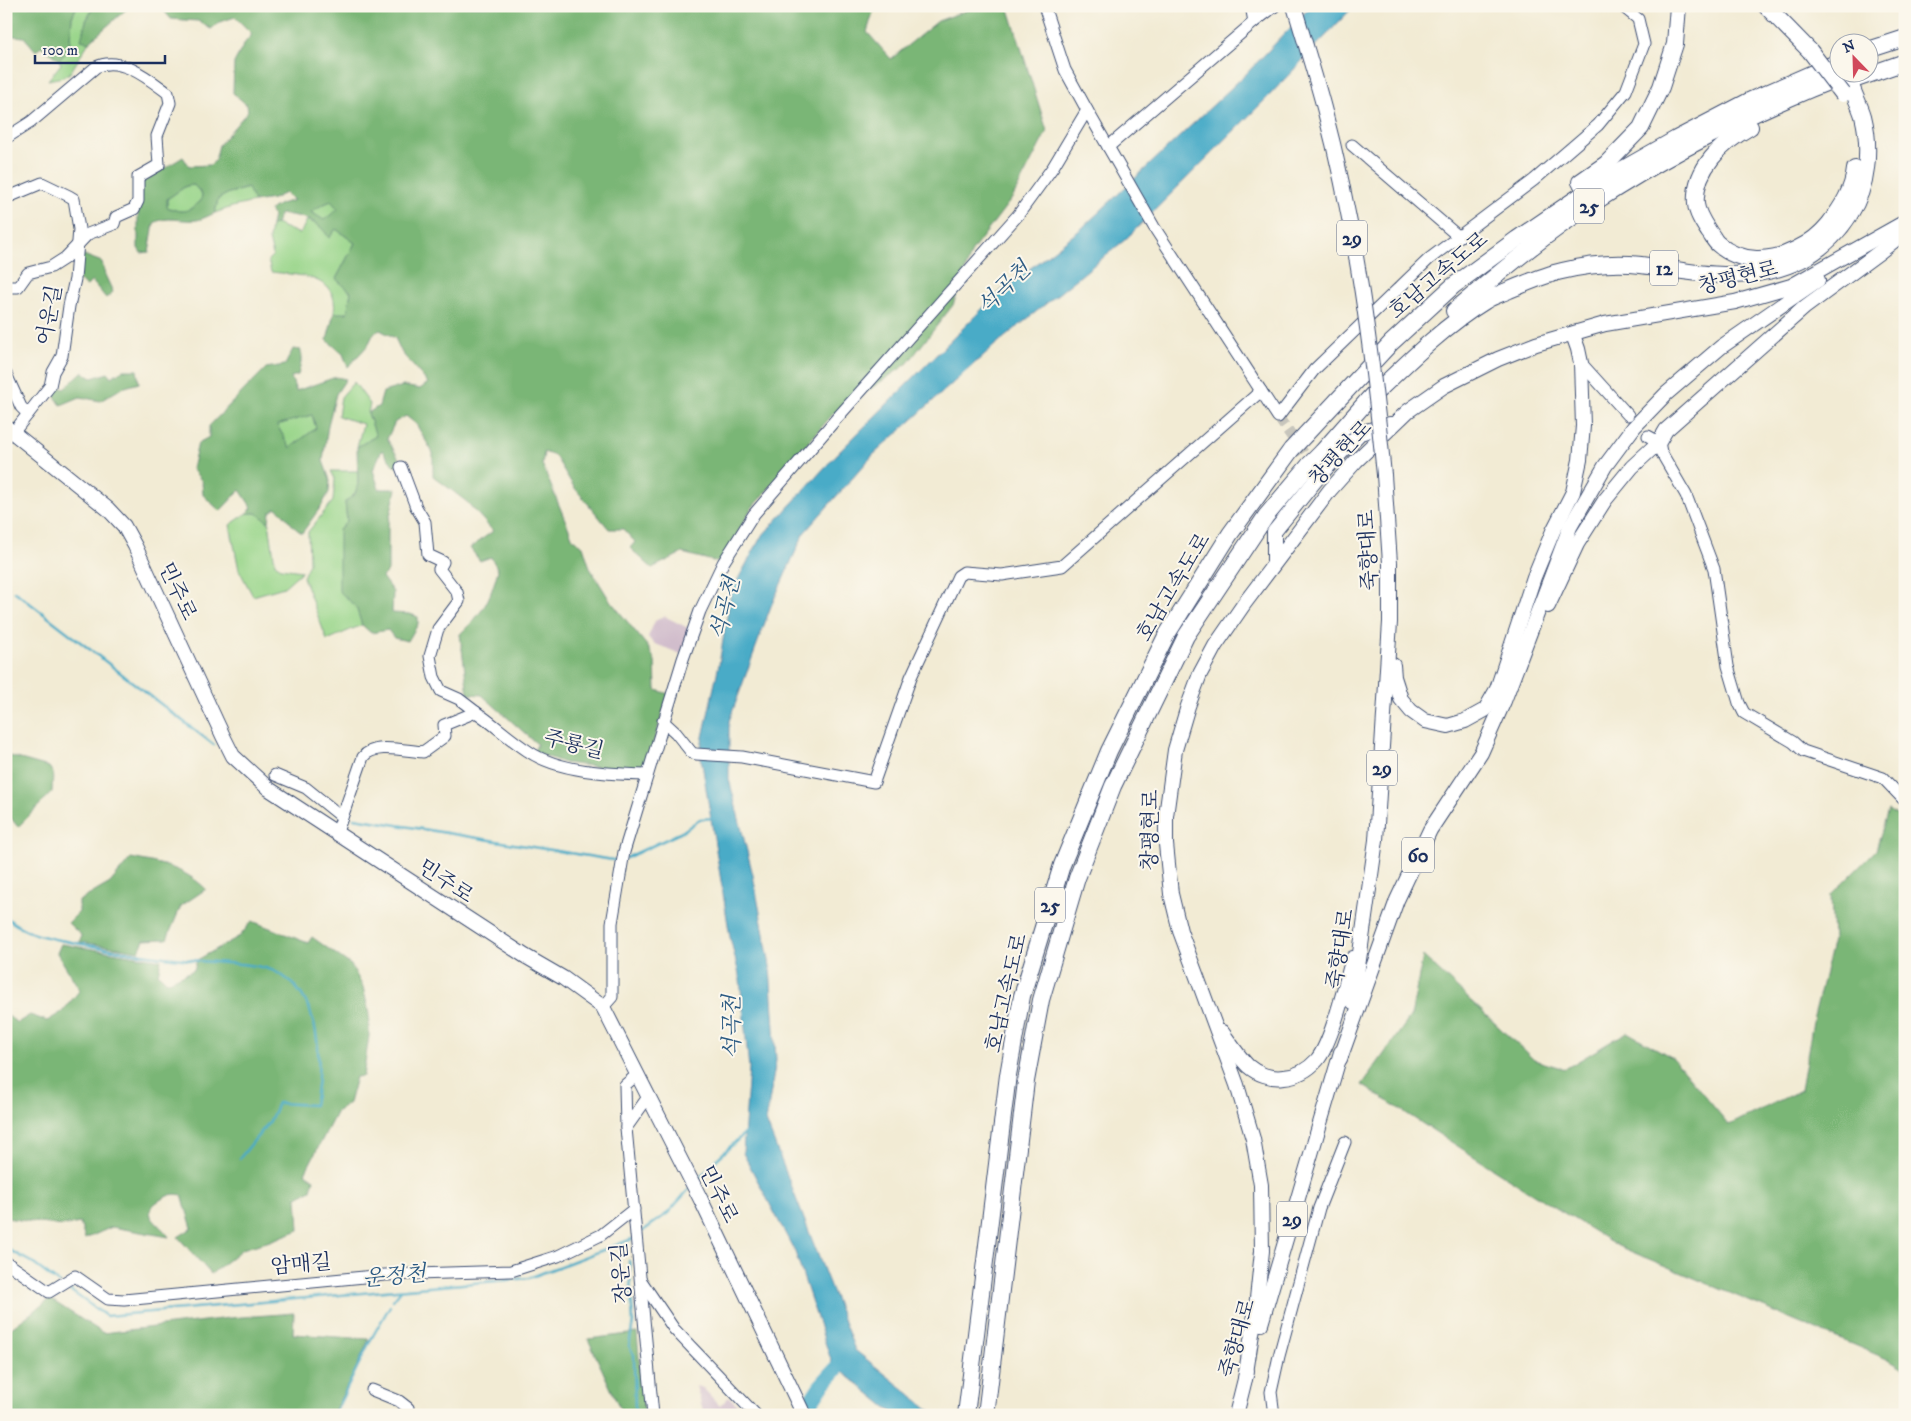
<svg xmlns="http://www.w3.org/2000/svg" width="1911" height="1421" viewBox="0 0 1911 1421" font-family="'IM FELL DW Pica','Noto Serif KR',serif">
<style>
.industrial{fill:#d1bdcc}
.green{fill:#99d58a;stroke:#5a8274}
.forest{fill:#7ab676;stroke:#4a726a;fill-rule:evenodd}
.water{fill:#48abc7;stroke:#326d92}
.lines{fill:none;stroke-linecap:round;stroke-linejoin:round}
.stream{stroke:#48abc7;stroke-width:2.5}
.river{stroke:#48abc7;stroke-width:16}
.minor-tunnel{stroke:#c7c5bc;stroke-width:11;stroke-dasharray:11 5.5;stroke-linecap:butt}
.minor-casing{stroke:#3b4b70;stroke-width:13}
.major-casing{stroke:#3b4b70;stroke-width:16}
.highway-casing{stroke:#3b4b70;stroke-width:18}
.minor{stroke:#fff;stroke-width:11}
.major{stroke:#fff;stroke-width:14}
.highway{stroke:#fff;stroke-width:16}
.major-bridge-casing{stroke:#3b4b70;stroke-width:16;stroke-linecap:butt}
.highway-bridge-casing{stroke:#3b4b70;stroke-width:18;stroke-linecap:butt}
.major-bridge{stroke:#fff;stroke-width:14}
.highway-bridge{stroke:#fff;stroke-width:16}
.labels{text-anchor:middle;stroke-width:4;stroke-linejoin:round;paint-order:stroke}
.shield{fill:#fbf7ec;stroke:#5e6b89;stroke-width:1}
.shield-label{font-size:20px;font-weight:bold;fill:#1b2f5e}
.street-label{font-size:21px;fill:#1b2f5e;stroke:#fbf7ec}
.water-label{font-size:22px;font-style:italic;fill:#2b5a83;stroke:#fbf7ec}
</style>
<rect width="100%" height="100%" fill="#fbf7ec"/>
<filter id="ink" filterUnits="userSpaceOnUse"><feTurbulence type="fractalNoise" baseFrequency=".02" numOctaves="2"/><feDisplacementMap in="SourceGraphic" scale="10" xChannelSelector="R" yChannelSelector="G"/><feConvolveMatrix kernelMatrix="1 2 1 2 8 2 1 2 1" color-interpolation-filters="sRGB"/></filter>
<filter id="wash" filterUnits="userSpaceOnUse"><feTurbulence type="fractalNoise" baseFrequency=".0096" numOctaves="4" result="noise"/><feDisplacementMap in="SourceGraphic" scale="20" xChannelSelector="R" yChannelSelector="G"/><feGaussianBlur stdDeviation="1.12" result="paint"/><feColorMatrix in="noise" values="0 0 0 0 0 0 0 0 0 0 0 0 0 0 0 0 0 1.4 0 .05"/><feComposite in="paint" operator="in"/></filter>
<g filter="url(#wash)">
<rect width="100%" height="100%" fill="#f2ebd4"/>
<g class="industrial">
<path d="M664,616l26,13 -9,25 -28,-11 -5,-6 7,-16z"/>
<path d="M696,1386l7,2 17,18 9,-9 19,18h-51l6,-4z"/>
</g>
<g class="green">
<path d="M77,6h17l-8,15 -4,19 7,2 -19,31 -7,4 -15,3 13,-16 -2,-4 10,-11 3,-32z"/>
<path d="M194,185l8,9 -1,7c-14,11 -17,13 -34,6v-8l19,-13z"/>
<path d="M249,188l5,14 -22,5 -17,6 3,-14 11,-6z"/>
<path d="M331,201l8,8 -15,12 -14,-9 12,-7z"/>
<path d="M307,220c10,4 17,8 22,18l7,-9 19,14 -19,36 15,13 -4,22 -13,-1c6,-38 -37,-38 -63,-41l-3,-12 5,-5 -4,-15 2,-15 5,-1 24,10z"/>
<path d="M354,382l16,22 -2,9 8,23 -19,11 6,-23 -25,-8 3,-19z"/>
<path d="M312,414l4,14 -26,20 -13,-23z"/>
<path d="M331,471h27c0,16 1,21 -13,31l11,105 6,18 -35,15 -24,-63 6,-14 -1,-31 25,-31 2,-22z"/>
<path d="M247,513h9l13,9 6,42 6,4 21,3 -18,16 -31,9 -14,-26 -9,-45z"/>
</g>
<g class="forest">
<path d="M6,6h71l-5,11 -3,32 -10,11 -18,-14 -5,5 -12,-14 -10,-1 -8,4z"/>
<path d="M94,6h36l-41,36 -8,-2 5,-19z"/>
<path d="M160,6h715l-8,26 24,27 47,-38 41,-15h29l39,125 -34,66 -41,54 -19,54 -46,59 -74,50 -82,95 -30,54 -39,-10 -30,15 -22,-20 5,-6 -12,-13h-14l-35,-42 -19,-31 -11,-4 -2,12 31,75 10,7 7,22 19,31 39,48 7,14 1,29 13,4 -25,78 -79,-9 -31,-11 3,-8 -55,-49 -14,-1 -8,-60c24,-23 29,-31 38,-64l-7,-13 -11,4 -10,-13 23,-17 -26,-29 -34,-26v-23l-17,-29 -10,-8 -11,6 -8,17 16,26 -5,2 -4,-1 -12,-16 -9,20 6,19h17l-8,36v46l-6,6 11,15 -1,21 18,1 8,3v7l-10,17 -14,-3 -6,-8 -17,3 -9,-8 -6,-18 -17,-16v-61l8,-9 -2,-19 10,-8 3,-10 -1,-37 19,-11 -8,-23 11,-7 4,-14 20,-6 17,3 8,-6 -26,-30 -7,-15 -15,-8 -6,3 -6,12 -20,22 -5,-13 -16,-14 7,-27h13l4,-21 -15,-13 19,-36 -19,-14 -7,9c-10,-18 -29,-23 -49,-24l-4,10 -5,1 2,-9 -3,-6 10,-6 14,-4 -9,-7 -12,6 -19,3 -6,-14 -19,5 -11,6 -3,14c-5,2 -12,6 -18,7 -15,2 -30,-5 -43,3l-5,29 -8,1 -3,-5v-37l5,-29 40,-25 6,9 21,-1 5,-4 4,-16 29,-34 -1,-6 -14,-12 1,-30 10,-19 8,-10 -17,-17 -15,5 -9,7 -13,-8 -27,-2zM194,185l8,9 -1,7c-14,11 -17,13 -34,6v-8l19,-13zM331,201l7,8 -14,11 -13,-8 11,-7z"/>
<path d="M81,254l21,8 3,13 8,17 -7,6 -14,-17 -5,5 -8,-6z"/>
<path d="M293,349l8,1v13l-3,12 -7,2 5,14 40,-14 10,2 -10,15 -8,31 -5,36 7,19 -1,12 -7,13 -20,28c-12,-7 -15,-18 -26,-25l-6,4 -1,10 -13,-9h-9l5,-5 -12,-18 -20,21 -17,-16 -1,-14 -10,-12 6,-26 11,-6v-11l57,-58 19,-3zM312,415l4,13 -26,20 -13,-23z"/>
<path d="M123,370h14l2,13 -17,5 -22,13 -20,-4 -19,8 -10,-14 3,-7 10,5 18,-17 10,6 16,-5 3,4z"/>
<path d="M6,755l43,12 4,6 -1,19 -34,35 -12,-15z"/>
<path d="M1888,810l17,10v550l-18,-11 -269,-113 -101,-62 -155,-99 49,-69 12,-60 111,104 31,9 62,-37 46,26 56,67 72,-35 13,-74 19,-76 -2,-45 45,-45z"/>
<path d="M131,858c30,6 52,9 75,31l-25,17 -14,33 -23,1 -5,11 -59,-9 1,-7 -13,-12 11,-11v-11l31,-18z"/>
<path d="M252,921l56,22 4,-6 39,28 12,22 6,26v23l-6,40 -7,1 -7,26 -12,8 -32,62 9,6 -3,11 -14,7 2,33 -32,12 -25,7 -31,25 -33,-37 14,-9 -10,-33c-10,-2 -13,0 -22,5 -23,14 0,23 9,37l-57,-10 -27,12 -5,-16 -18,3 -56,-8v-204l11,9 13,-8 17,6 15,-9 18,-22 -23,-37 4,-9 100,16 -3,14 9,8 27,-12 3,-10 43,-24z"/>
<path d="M50,1299l53,34 126,-15 65,-5 -1,21 76,5 -16,36 -21,40h-326v-83z"/>
<path d="M637,1333l7,82h-21l-35,-76z"/>
</g>
<path class="water" d="M1311,6h43l-88,93 -140,140 -131,106 -122,110 -69,78 -33,73 -42,115v58l24,96 17,91 6,94 -10,61 89,229 81,65h-40l-64,-52 -37,-111 -52,-99 6,-85 -9,-89 -10,-42 -30,-186 19,-87 12,-72 30,-55 77,-84 159,-159 84,-65 165,-155z"/>
<g class="lines">
<g class="stream">
<path d="M6,586l2,1"/>
<path d="M14,591l200,154"/>
<path d="M354,818l265,43"/>
<path d="M626,858l56,-26 18,-13 13,-1"/>
<path d="M6,917c21,19 44,21 70,26 41,8 83,14 124,18 20,2 59,2 76,11 46,23 47,89 38,133l-36,-2 -8,18 -30,37"/>
<path d="M697,1181l20,-22 29,-27"/>
<path d="M640,1233l28,-20 22,-25"/>
<path d="M6,1248l25,14 28,21"/>
<path d="M629,1261l4,61 -4,24 5,9 1,60"/>
<path d="M64,1286l42,30 423,-38 103,-39"/>
<path d="M393,1300l8,-10"/>
<path d="M334,1415l36,-74 20,-35"/>
</g>
<path class="river" d="M802,1415l19,-29 27,-30"/>
</g>
</g>
<g filter="url(#ink)">
<g class="lines">
<path class="minor-tunnel" d="M1278,417l36,51"/>
<defs>
<g id="minor">
<path d="M1044,6l21,64 22,40 67,117 124,190 36,-47 115,-111 105,-79 64,-55 28,-34 18,-47 -6,-25 -16,-13"/>
<path d="M1251,6l3,16"/>
<path d="M6,138l25,-16 65,-55c24,-12 53,12 72,26l2,10 -13,33 2,29 -21,12v24l-4,8 -18,8 -2,7 -26,10 -23,24 -14,9 -23,6 -10,14h-12"/>
<path d="M1352,145l107,92"/>
<path d="M1108,147l146,-125 21,-16"/>
<path d="M6,198l36,-15 27,13 5,3 5,30 -4,50 -6,27 -7,50 -9,16 -3,14 -37,47"/>
<path d="M1581,363l47,52"/>
<path d="M6,374l15,33 7,7"/>
<path d="M1648,436l11,6 2,10 25,43 28,74 14,97 11,37 5,10 49,29 10,9 80,27 22,23"/>
<path d="M401,467l15,40 9,15 3,33 15,7 -4,7 18,23 2,9 -21,28 -8,27 4,21 7,14 18,8 17,13"/>
<path d="M663,721l13,12 16,20 4,1 46,3 132,25 37,-105 47,-101 6,-4 38,3 60,-9 199,-175"/>
<path d="M275,775l31,13 36,29"/>
<path d="M337,832l26,-75c11,-15 43,-6 60,-5l22,-16 -1,-11 32,-13c18,12 33,27 52,39 30,21 82,23 119,24"/>
<path d="M603,1007l9,-10v-74l12,-71 59,-193 17,-48 23,-48 31,-49 83,-96 181,-203 35,-48 34,-57"/>
<path d="M638,1074l-13,11 1,43 27,287"/>
<path d="M626,1128l22,-31"/>
<path d="M6,1262l43,30 26,-16 33,23 16,1 261,-25 126,-4 47,-15 43,-21 33,-26"/>
<path d="M642,1282l32,47 82,86"/>
<path d="M372,1390l27,11 9,7 -2,7"/>
<path d="M1274,1415l-3,-23 8,-36 40,-148 26,-66"/>
</g>
<g id="major">
<path d="M6,427l102,82 16,17 11,20 88,190 10,20 36,33 256,167 38,22 40,29 98,193 103,215"/>
<path d="M1274,563v-31l45,-56 41,-43 30,-9"/>
<path d="M1548,606l29,-62 28,-44 27,-33 27,-25 7,-12 139,-123 76,-56 24,-19"/>
<path d="M1393,665l1,12 7,22 10,12 14,10 23,5 17,-5 20,-11 12,-21 37,-112 19,-46 20,-39 7,-32 3,-34 -2,-63 -3,-14 -5,-14"/>
<path d="M1353,1002l23,-162 14,-218v-59l-6,-88"/>
<path d="M1222,1032c8,11 16,24 26,34 9,8 23,13 36,11 13,-1 24,-7 33,-17 15,-18 29,-78 36,-102"/>
<path d="M1340,1059l57,-159 33,-70 51,-77 23,-52 66,-174 35,-61 29,-39 32,-33 55,-47 97,-67"/>
<path d="M1261,1324l80,-272"/>
<path d="M1245,1379l11,-71 6,-57 -1,-66 -8,-46 -16,-54 -57,-154 -9,-37 -5,-50v-28l9,-66 13,-44 12,-32 15,-28 29,-42 86,-114 26,-29 52,-50 36,-25 54,-27 38,-15 69,-20 130,-22 56,-16 114,-64"/>
<path d="M1236,1415l11,-44"/>
</g>
<g id="highway">
<path d="M1766,6l44,45"/>
<path d="M1868,50l37,-12"/>
<path d="M1842,84l63,-22"/>
<path d="M1750,127c-27,15 -57,42 -54,77 1,10 8,20 13,28 3,3 5,9 9,12 22,20 54,18 79,5 13,-6 23,-14 32,-25 13,-17 24,-34 26,-55"/>
<path d="M1580,182l26,-18 35,-36 20,-41 14,-43 3,-38"/>
<path d="M1454,311c45,-38 91,-77 141,-109 79,-52 169,-96 258,-130"/>
<path d="M1367,401c37,-35 74,-73 118,-100 7,-5 16,-7 24,-11 18,-7 35,-15 53,-19 25,-6 53,-9 79,-6 27,3 56,10 83,10 52,1 97,-15 126,-61 18,-28 21,-66 13,-98 -3,-10 -8,-19 -11,-28"/>
<path d="M1305,435l86,-92 62,-57 64,-47 85,-58 74,-42 75,-39 87,-38"/>
<path d="M1322,452l52,-59"/>
<path d="M966,1415l42,-340 14,-79 40,-131 47,-114 57,-115 64,-102 61,-84"/>
<path d="M986,1415l40,-334 15,-81 36,-122 36,-92 73,-150 80,-120 44,-52"/>
</g>
</defs>
<use href="#minor" class="minor-casing"/>
<use href="#major" class="major-casing"/>
<use href="#highway" class="highway-casing"/>
<use href="#minor" class="minor"/>
<use href="#major" class="major"/>
<use href="#highway" class="highway"/>
<defs>
<path id="major-bridge" d="M1294,6c10,34 21,68 30,102 32,120 48,243 60,367"/>
<g id="highway-bridge">
<path d="M1810,51l33,43"/>
<path d="M1291,450l14,-15"/>
<path d="M1310,464l12,-12"/>
</g>
</defs>
<use href="#major-bridge" class="major-bridge-casing"/>
<use href="#highway-bridge" class="highway-bridge-casing"/>
<use href="#major-bridge" class="major-bridge"/>
<use href="#highway-bridge" class="highway-bridge"/>
</g>
</g>
<g class="labels">
<g class="shield">
<rect x="1574" y="188.5" width="30" height="35" rx="4"/>
<rect x="1337" y="220.5" width="30" height="35" rx="4"/>
<rect x="1650" y="250.5" width="28" height="35" rx="4"/>
<rect x="1367" y="750.5" width="30" height="35" rx="4"/>
<rect x="1402" y="837.5" width="32" height="35" rx="4"/>
<rect x="1035" y="887.5" width="30" height="35" rx="4"/>
<rect x="1277" y="1201.5" width="30" height="35" rx="4"/>
</g>
<g class="shield-label">
<text x="1589" y="213">25</text>
<text x="1352" y="245">29</text>
<text x="1664" y="275">12</text>
<text x="1382" y="775">29</text>
<text x="1418" y="862">60</text>
<text x="1050" y="912">25</text>
<text x="1292" y="1226">29</text>
</g>
<g class="street-label">
<text transform="translate(1438 275) rotate(-40)" y="7">호남고속도로</text>
<text transform="translate(1738 277) rotate(-14)" y="7">창평현로</text>
<text transform="translate(49 315) rotate(-80)" y="7">어운길</text>
<text transform="translate(1340 453) rotate(-47)" y="7">창평현로</text>
<text transform="translate(1368 550) rotate(-93)" y="7">죽향대로</text>
<text transform="translate(1173 587) rotate(-59)" y="7">호남고속도로</text>
<text transform="translate(178 591) rotate(65)" y="7">민주로</text>
<text transform="translate(574 744) rotate(14)" y="7">주룡길</text>
<text transform="translate(1150 830) rotate(-89)" y="7">창평현로</text>
<text transform="translate(446 881) rotate(33)" y="7">민주로</text>
<text transform="translate(1340 949) rotate(-81)" y="7">죽향대로</text>
<text transform="translate(1006 993) rotate(-77)" y="7">호남고속도로</text>
<text transform="translate(719 1194) rotate(64)" y="7">민주로</text>
<text transform="translate(301 1264) rotate(-5)" y="7">암매길</text>
<text transform="translate(621 1273) rotate(-95)" y="7">장운길</text>
<text transform="translate(1237 1338) rotate(-74)" y="7">죽향대로</text>
</g>
<g class="water-label">
<text transform="translate(1003 287) rotate(-44)" y="8">석곡천</text>
<text transform="translate(724 608) rotate(-76)" y="8">석곡천</text>
<text transform="translate(731 1027) rotate(-90)" y="8">석곡천</text>
<text transform="translate(394 1275) rotate(-5)" y="8">운정천</text>
</g>
</g>
<rect width="1911" height="1421" fill="none" stroke="#fbf7ec" stroke-width="25"/>
<g transform="translate(1854 58) rotate(337)"><circle r="24" fill="#fbf7ec" stroke="#a1a7b3"/>
<path d="M0-4L9 19L0 12L-9 19Z" fill="#d1495b"/>
<text y="-8" font-size="14" font-weight="bold" text-anchor="middle" fill="#1b2f5e">N</text>
</g>
<path d="M35 55v8h130v-8" fill="none" stroke="#1b2f5e" stroke-width="2.5"/>
<text x="42" y="55" font-size="15" fill="#1b2f5e" stroke="#fbf7ec" stroke-width="4" paint-order="stroke">100 m</text>
</svg>
